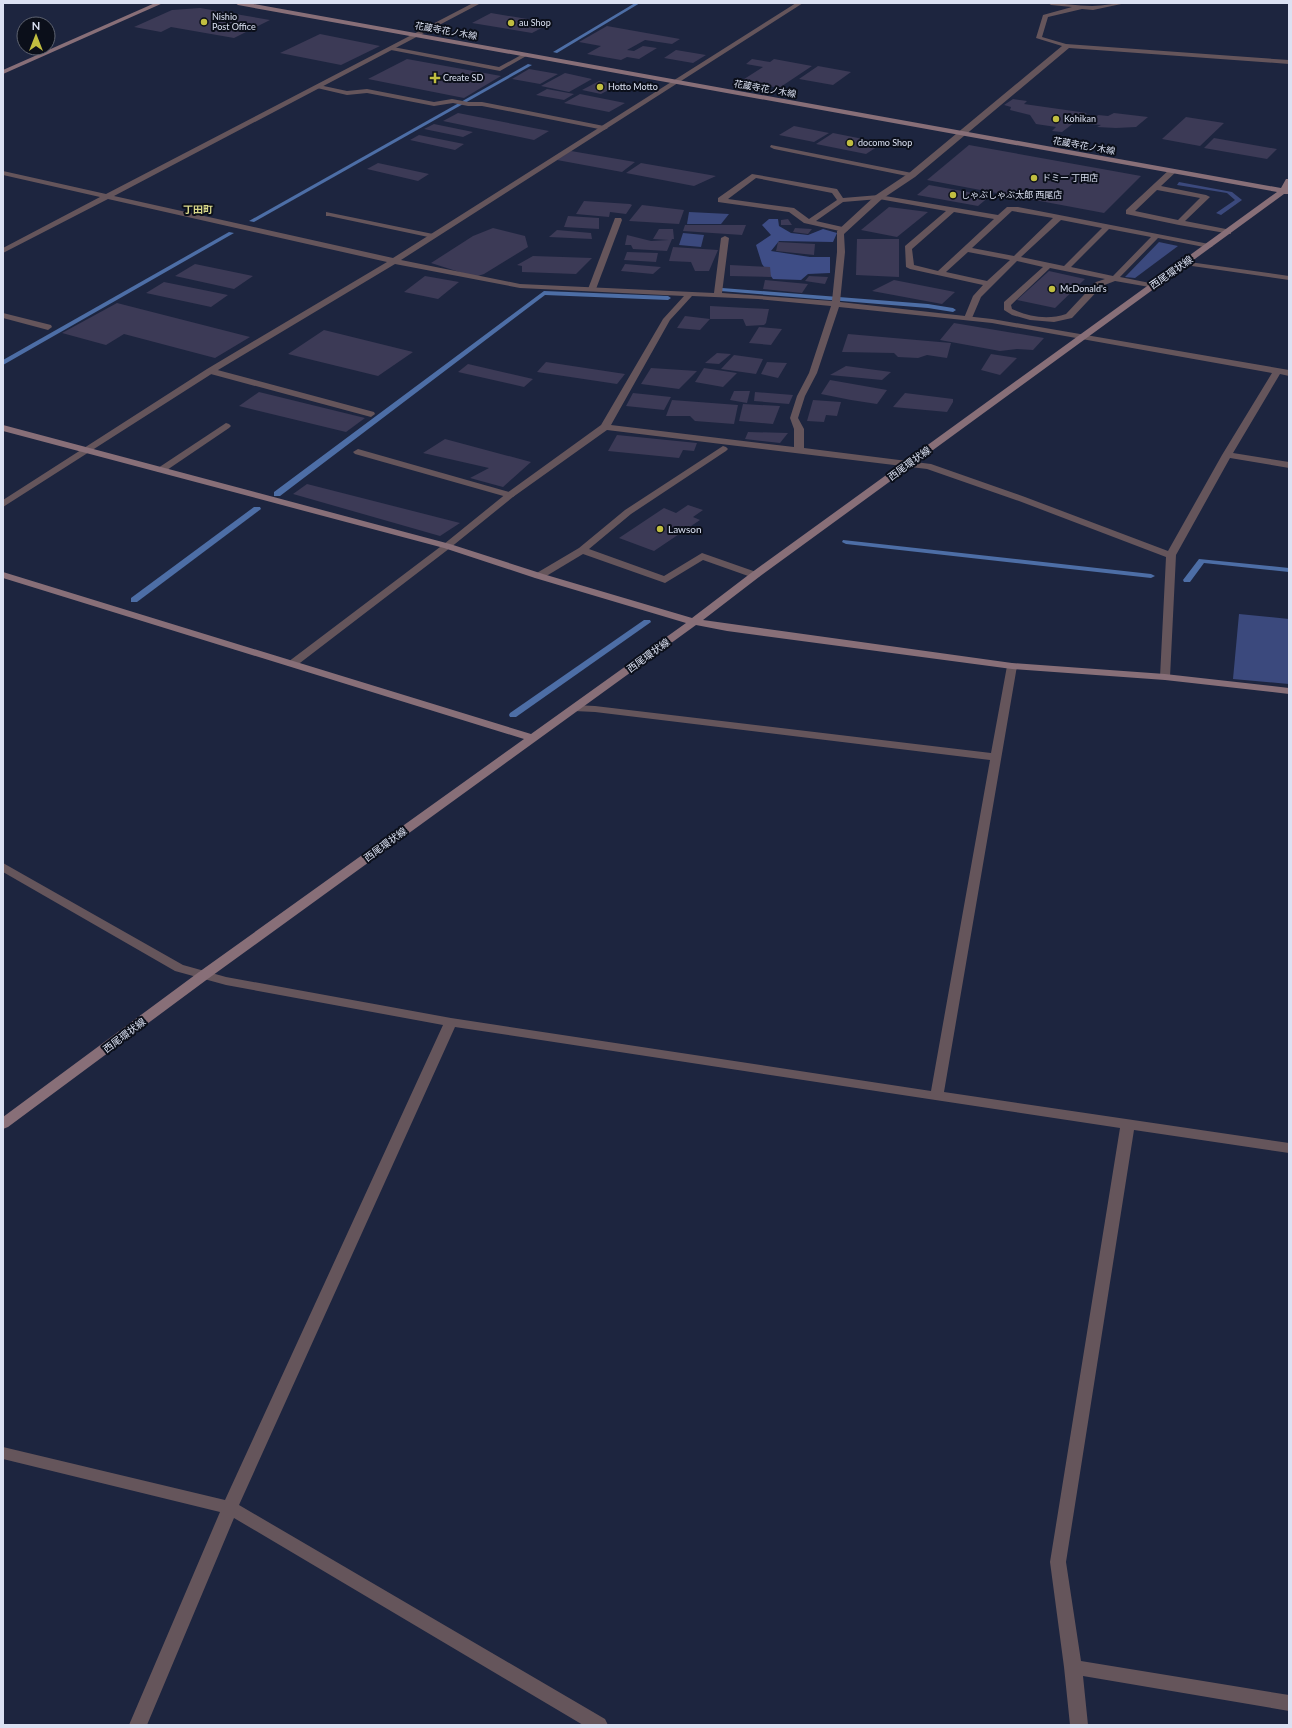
<svg xmlns="http://www.w3.org/2000/svg" width="1292" height="1728" viewBox="0 0 1292 1728" font-family="Lato,'Noto Sans JP',sans-serif">
<style>
.green{fill:#3b497d}
.forest{fill:#3e4d86}
.lines{fill:none;stroke-linecap:round;stroke-linejoin:round}
.stream{fill:#4d6ea6;fill-rule:evenodd}
.building{fill:#3c3a56}
.lane{fill:#65555b;fill-rule:evenodd}
.street{fill:#65555b;fill-rule:evenodd}
.secondary{fill:#886f78;fill-rule:evenodd}
.poi-dot{fill:#c1be40;stroke:#0b0f1a;stroke-width:1.5}
.labels{text-anchor:middle;stroke-width:4;stroke-linejoin:round;paint-order:stroke}
.far-poi-label{font-size:9px;fill:#dbe1f2;stroke:#0b0f1a;text-anchor:start}
.far-street-label{font-size:9px;fill:#dbe1f2;stroke:#0b0f1a}
.far-quarter-label{font-size:10px;font-weight:bold;fill:#d8d789;stroke:#0b0f1a}
.street-label{font-size:10px;fill:#dbe1f2;stroke:#0b0f1a}
.poi-label{font-size:10px;fill:#dbe1f2;stroke:#0b0f1a;text-anchor:start}
</style>
<rect width="100%" height="100%" fill="#1d253f"/>
<g class="green">
<path d="M1179,182l53,10 10,8 -21,15 -5,-2 19,-13 -8,-7 -50,-8z"/>
<path d="M689,212l40,2 -8,10h-34z"/>
<path d="M683,233l21,2 -3,12 -22,-2z"/>
<path d="M1159,242l19,4 -43,32 -10,-1z"/>
<path d="M1239,614l50,5v65l-56,-5z"/>
</g>
<path class="forest" d="M769,219h9l1,7 12,7 17,2 15,-6 14,4 -4,9 -54,-1 -8,10 39,6h20v16l-22,1 -7,6 -28,-1 -11,-15 -6,-19 15,-10 -9,-10z"/>
<g class="lines">
<g class="stream">
<path d="M635,3h5l-83,50 -4,-1z"/>
<path d="M528,64l4,1 -278,157 -5,-1z"/>
<path d="M229,232l5,1 -231,132v-5z"/>
<path d="M722,288l206,16 25,4 3,2 -3,2 -25,-4 -208,-17v-2z"/>
<path d="M544,291l124,5 3,2 -3,2 -123,-5 -265,201h-6v-4z"/>
<path d="M254,507h6l1,2 -124,93h-6v-4z"/>
<path d="M843,540l308,34 4,2 -4,2 -305,-34 -4,-2z"/>
<path d="M1199,559l90,9v4l-85,-9 -14,19h-6l-1,-2z"/>
<path d="M644,620h6l1,2 -135,95h-6l-1,-2 1,-2z"/>
</g>
</g>
<g class="building">
<path d="M200,8l70,12 -36,18 -63,-11 -10,5 -27,-5 38,-17z"/>
<path d="M491,13l60,10 -19,10 -60,-10z"/>
<path d="M607,26l73,13 -8,5 -27,-4 -18,10 7,1 9,-5 14,2 -18,11 -12,-2 -6,3 -34,-6 14,-8 -22,-4z"/>
<path d="M320,34l60,12 -39,19 -61,-12z"/>
<path d="M676,50l30,5 -13,8 -29,-5z"/>
<path d="M407,59l94,17 -37,22 -96,-19z"/>
<path d="M752,59l18,3 4,-3 38,7 -33,22 -38,-7 22,-14 -17,-3z"/>
<path d="M818,66l33,6 -18,13 -34,-6z"/>
<path d="M529,69l29,5 -18,10 -28,-5z"/>
<path d="M565,73l27,6 -23,13 -28,-6z"/>
<path d="M599,81l19,4 -17,9 -19,-4z"/>
<path d="M547,89l27,5 -10,6 -28,-5z"/>
<path d="M580,94l45,9 -16,9 -45,-9z"/>
<path d="M1013,99l14,2 -3,3 63,9 -25,19 -10,-1 4,-4 -20,-3 -6,-9 -20,-5 1,-3 -7,-2z"/>
<path d="M458,113l91,18 -15,9 -91,-19z"/>
<path d="M1114,113l34,4 -12,10 -20,1 -19,-1 4,-2 -12,-1 9,-9 10,1z"/>
<path d="M1186,117l38,6 -24,23 -38,-7z"/>
<path d="M434,124l39,8 -10,5 -39,-8z"/>
<path d="M794,126l35,7 -15,9 -35,-7z"/>
<path d="M833,133l50,10 -17,11 -50,-10z"/>
<path d="M419,135l45,9 -9,6 -45,-10z"/>
<path d="M1214,138l63,11 -10,10 -63,-11z"/>
<path d="M969,145l172,31 -37,37 -177,-33z"/>
<path d="M571,151l64,11 -13,10 -65,-12z"/>
<path d="M378,163l51,11 -11,7 -51,-12z"/>
<path d="M641,163l75,13 -22,10 -68,-13z"/>
<path d="M929,185l61,11 -12,10 -61,-11z"/>
<path d="M584,201l46,3 2,1 -6,9 -16,-2 -1,5 -33,-3z"/>
<path d="M642,205l42,5 -5,14 -50,-3z"/>
<path d="M889,207l39,5 -31,25 -36,-7z"/>
<path d="M568,216l31,2v11l-35,-2z"/>
<path d="M788,219l4,6h-11v-5z"/>
<path d="M685,225h61l-4,10 -59,-4z"/>
<path d="M493,228l32,8 3,11 -44,27 -9,3 -44,-14 42,-27z"/>
<path d="M795,228l17,1 -4,5 -15,-2z"/>
<path d="M659,229h14l1,10h-2l-5,12 -34,-2 -2,-4h-6l2,-10 24,6 18,-1 -16,-1z"/>
<path d="M557,230l34,3 1,6 -43,-2z"/>
<path d="M857,239h42v38l-43,-2z"/>
<path d="M778,242l37,2 -1,11 -38,-4z"/>
<path d="M673,247l45,3 -9,21h-14l-4,-9 -22,-1z"/>
<path d="M627,252l31,1 -2,9 -32,-2z"/>
<path d="M533,256l59,2 -16,16 -54,-2v-6l-5,-1z"/>
<path d="M195,264l58,12 -19,13 -59,-13z"/>
<path d="M625,264l36,3 -8,7 -32,-3z"/>
<path d="M730,265l40,2 1,10 -41,-1z"/>
<path d="M1049,271l36,8 -30,29 -38,-8z"/>
<path d="M425,276l34,6 -21,17 -34,-7z"/>
<path d="M809,276l19,1 -3,7 -20,-3z"/>
<path d="M765,280l43,4 -6,9 -39,-4z"/>
<path d="M894,280l61,12 -13,12 -70,-13z"/>
<path d="M164,282l64,13 -17,12 -65,-14z"/>
<path d="M117,303l133,34 -35,21 -91,-24 -18,11 -44,-12z"/>
<path d="M710,306l37,2 22,1 -3,14 -2,2 -18,1 -3,-7h-33z"/>
<path d="M685,316l25,3 -10,11 -23,-2z"/>
<path d="M954,323l90,15 -11,12 -16,-1 -17,2 -60,-11z"/>
<path d="M759,327l23,2 -11,16 -22,-2z"/>
<path d="M324,330l89,22 -35,24 -90,-22z"/>
<path d="M848,334l103,9 -4,15 -20,-3 -9,3 -20,-1 -4,-4 -52,-1z"/>
<path d="M717,353l14,1 -12,10 -14,-1z"/>
<path d="M991,354l26,4 -17,17 -19,-5z"/>
<path d="M734,355l29,4 -7,15 -35,-5z"/>
<path d="M546,362l79,12 -8,10 -80,-12z"/>
<path d="M767,362l20,1 -9,15 -17,-4z"/>
<path d="M468,364l65,15 -9,8 -66,-15z"/>
<path d="M846,366l45,6 -9,8 -52,-5z"/>
<path d="M651,368l46,3 -18,18 -38,-5z"/>
<path d="M704,368l33,5 -14,14 -28,-5z"/>
<path d="M830,380l57,10 -10,14 -26,-4 -30,-6z"/>
<path d="M734,391h16l-3,12 -17,-3z"/>
<path d="M259,392l106,26 -19,14 -107,-26z"/>
<path d="M755,392l38,3 -4,9 -35,-3z"/>
<path d="M633,393l38,4 -7,13 -38,-4z"/>
<path d="M905,393l48,6v3l-6,10 -54,-5z"/>
<path d="M672,400l66,5 -4,19 -39,-3 -5,-5h-24z"/>
<path d="M813,400l28,2 -4,14 -11,-1 -2,7 -17,-1z"/>
<path d="M743,404l37,2 -7,18 -34,-3z"/>
<path d="M748,432l40,1 -8,10 -35,-4z"/>
<path d="M617,435l80,8 -3,8 -11,-1 -4,8 -71,-7z"/>
<path d="M445,439l86,23 -28,25 -33,-9 19,-10 -66,-15z"/>
<path d="M307,484l153,39 -20,13 -147,-42z"/>
<path d="M688,505l15,5 -10,7 7,3 -46,31 -35,-13 45,-30 12,5z"/>
</g>
<g class="lines">
<g class="lane">
<path d="M393,47l106,20 24,-13 5,1 -28,16 -109,-21 -1,-1z"/>
<path d="M319,85l28,6 20,-2 67,13 18,-3 16,3h14l122,24 4,2 -4,2 -122,-24h-14l-15,-3 -19,3 -67,-13 -20,2 -30,-7v-2z"/>
<path d="M771,145l141,28 4,2 -4,2 -138,-28 -4,-2z"/>
<path d="M1170,169h3l4,2 -16,15 45,9 4,2 -25,24 46,9v4l-52,-9 -53,-11v-4zM1157,190l43,8 -22,22 -43,-9z"/>
<path d="M752,174l85,15 6,9 36,-3 119,20 9,-8h11l191,37 4,2 -4,2 -51,-10 -38,39 35,7v4l-40,-7 -13,5 -30,32 -18,4 -24,-2 -18,-5 -8,-5v-8l39,-35 -26,-6 -36,36 -9,21 -4,2 -4,-2 9,-22 10,-11 -73,-16 -4,-2 -1,-21 41,-35 -67,-12 -36,3 -27,19 31,7 1,2 -4,2 -40,-9 -15,-11 -71,-10v-4zM756,178l76,15 5,7 -28,19 -15,-11 -66,-9zM1012,211l41,7 -39,38 -42,-8zM954,212l40,7 -56,52 -24,-6 -2,-16zM1061,220l41,8 -38,38 -43,-9zM1109,229l42,8 -38,39 -42,-9zM968,252l42,8 -23,21 -41,-9zM1050,268l55,11 -9,3 -30,32c-18,6 -37,3 -54,-5l-1,-4z"/>
<path d="M326,212l107,22 4,2 -4,2 -104,-22h-3z"/>
<path d="M615,218h6l1,2 -26,69 -1,2h-6l-1,-2z"/>
<path d="M3,313l48,12 1,2 -4,3 -45,-12z"/>
<path d="M210,368l164,44 1,2 -4,3 -164,-44 -1,-2z"/>
<path d="M226,423l3,1 2,2 -2,2 -65,44h-6l-2,-2 2,-2z"/>
<path d="M723,446l3,1 2,2 -2,2 -95,63 -42,35 75,27 38,-23 57,20 1,2 -1,2h-8l-48,-17 -38,23 -82,-29 -40,24h-8l-1,-2 1,-2 44,-26 46,-38z"/>
<path d="M358,449l155,44 2,2 -2,2h-6l-152,-43 -2,-2z"/>
</g>
<g class="street">
<path d="M473,3h8l-367,193 279,62 403,-255h7l-402,257 119,24 194,9 7,-55 4,-2 4,2 -7,55 110,8 5,-49v-21l39,-36 33,-22 153,-127 -26,-8 7,-23 29,-8 -21,-2 -3,-2c15,0 29,3 44,3 11,0 23,-3 34,-3l-33,7 -11,-1 -34,8 -6,20 24,7 223,16v4l-220,-16 -154,129 -33,22 -38,35 1,18 -5,50 152,17 297,51v6l-9,-2 -47,79 56,9v6l-59,-10 -54,97 -6,122 -1,2 -4,1 -5,-3 6,-120 -147,-56 -92,-32 -320,-39 -94,67 -63,51 -154,118h-8l-1,-2 1,-2 156,-118 63,-51 94,-68 62,-106 21,-23 -164,-8 -125,-24 -182,109 -210,134v-7l204,-131 180,-107 -279,-63 -105,54v-5l97,-51 -97,-22v-4l103,23zM692,296l66,3 73,7 -22,67 -12,23 -7,22 4,11v18l-183,-22 59,-105zM839,307l153,16 280,50 -50,82 -54,96 -143,-54 -94,-33 -127,-16v-19l-6,-11 7,-22 12,-23z"/>
<path d="M1182,261l107,15v4l-104,-15 -4,-2z"/>
<path d="M1012,663l5,3 -73,426 345,51v10l-155,-23 -68,432 15,99 208,34v16l-206,-35 5,49h-18l-6,-58 -14,-105 70,-434 -665,-101 -216,478 366,214 3,6h-25l-349,-207 -87,207h-18l91,-213 -217,-53v-12l222,53 218,-475 -217,-40 -51,-14 -172,-99v-9l180,102 43,12 225,41 480,73 59,-331 -395,-48 -21,-1 -5,-3 5,-3 21,1 396,47 16,-87z"/>
</g>
<g class="secondary">
<path d="M155,3h8l-160,71v-4z"/>
<path d="M235,3h13l1033,185 5,-9h3l-1,11h1v4h-5l-525,383 -56,43 309,43 153,11 124,14v6l-124,-14 -153,-11 -285,-38 -31,-6 -487,353 -201,149 -5,2v-12l196,-145 325,-233 -521,-161v-6l528,162 155,-111 -151,-45 -91,-30 -441,-117v-6l447,119 93,30 149,44 59,-45 526,-381 -1039,-187z"/>
</g>
</g>
<g class="poi-dot">
<circle cx="204" cy="22" r="4"/>
<circle cx="511" cy="23" r="4"/>
<path d="M433 72h4v4h4v4h-4v4h-4v-4h-4v-4h4z"/>
<circle cx="600" cy="87" r="4"/>
<circle cx="1056" cy="119" r="4"/>
<circle cx="850" cy="143" r="4"/>
<circle cx="1034" cy="178" r="4"/>
<circle cx="953" cy="195" r="4"/>
<circle cx="1052" cy="289" r="4"/>
<circle cx="660" cy="529" r="4"/>
</g>
<g class="labels">
<g class="far-poi-label">
<text x="212" y="20">Nishio<tspan x="212" dy="10">Post Office</tspan></text>
<text x="519" y="26">au Shop</text>
<text x="443" y="81">Create SD</text>
<text x="608" y="90">Hotto Motto</text>
<text x="1064" y="122">Kohikan</text>
<text x="858" y="146">docomo Shop</text>
<text x="1042" y="181">ドミー 丁田店</text>
<text x="961" y="198">しゃぶしゃぶ太郎 西尾店</text>
<text x="1060" y="292">McDonald's</text>
</g>
<g class="far-street-label">
<text transform="translate(446 31) rotate(10)" y="3">花蔵寺花ノ木線</text>
<text transform="translate(765 89) rotate(10)" y="3">花蔵寺花ノ木線</text>
<text transform="translate(1084 146) rotate(10)" y="3">花蔵寺花ノ木線</text>
</g>
<g class="far-quarter-label">
<text x="198" y="213">丁田町</text>
</g>
<g class="street-label">
<text transform="translate(1171 272) rotate(-35)" y="4">西尾環状線</text>
<text transform="translate(909 463) rotate(-36)" y="4">西尾環状線</text>
<text transform="translate(648 655) rotate(-36)" y="4">西尾環状線</text>
<text transform="translate(385 844) rotate(-36)" y="4">西尾環状線</text>
<text transform="translate(124 1035) rotate(-37)" y="4">西尾環状線</text>
</g>
<g class="poi-label">
<text x="668" y="533">Lawson</text>
</g>
</g>
<rect width="1292" height="1728" fill="none" stroke="#dbe1f2" stroke-width="8"/>
<g transform="translate(36 36)"><circle r="19" fill="#0b0f1a" stroke="#5e6370"/>
<path d="M0-3L7 15L0 10L-7 15Z" fill="#c1be40"/>
<text y="-6" font-size="11" font-weight="bold" text-anchor="middle" fill="#dbe1f2">N</text>
</g>
</svg>
